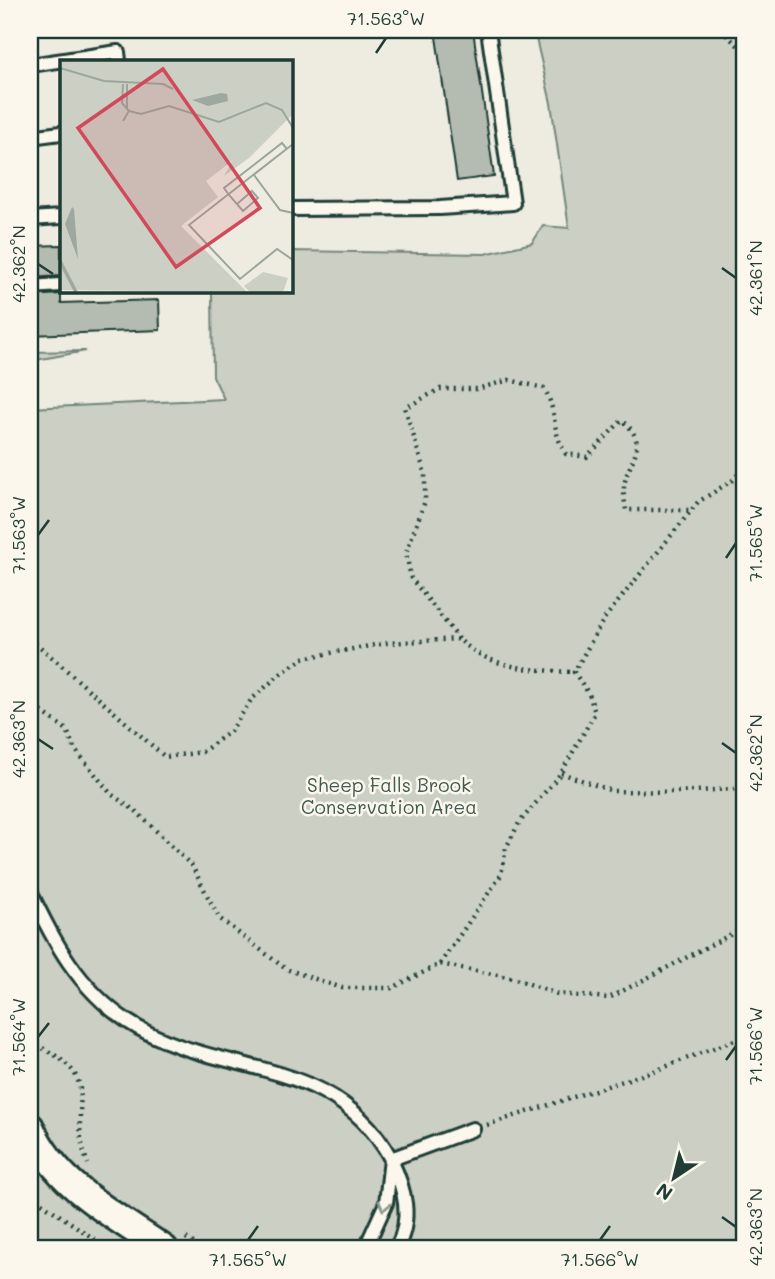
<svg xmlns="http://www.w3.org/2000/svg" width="775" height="1279" viewBox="0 0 775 1279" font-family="Mali,sans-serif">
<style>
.green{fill:#cbcfc4;stroke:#75867c;stroke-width:2}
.building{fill:#b4bbb0;stroke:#1f3d34;stroke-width:2}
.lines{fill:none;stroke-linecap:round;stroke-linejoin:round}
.service-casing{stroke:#1f3d34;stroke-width:18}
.minor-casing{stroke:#1f3d34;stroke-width:32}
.path{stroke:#1f3d34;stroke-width:4.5;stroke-dasharray:2 5;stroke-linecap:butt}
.service{stroke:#fbf7ec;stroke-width:12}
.minor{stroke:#fbf7ec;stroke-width:26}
.oneway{stroke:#8d9a90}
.ticks{fill:none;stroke:#1f3d34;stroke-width:2.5}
.labels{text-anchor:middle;stroke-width:5;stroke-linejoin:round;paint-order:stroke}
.park-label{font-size:19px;fill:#415a51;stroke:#fbf7ec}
.inset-river{fill:none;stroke:#9fa89f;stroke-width:3.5}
.inset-road{fill:none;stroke:#9ba69c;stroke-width:2}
.view{fill:#d1495b;fill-opacity:0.15;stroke:#d1495b;stroke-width:3.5}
.inset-edge{fill:none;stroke:#1f3d34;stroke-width:3.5}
.neatline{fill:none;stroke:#1f3d34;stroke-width:2.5}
.ticks-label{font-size:18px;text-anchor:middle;fill:#1f3d34}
</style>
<rect width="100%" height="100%" fill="#eeece1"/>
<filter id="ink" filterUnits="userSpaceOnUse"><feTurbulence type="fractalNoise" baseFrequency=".0143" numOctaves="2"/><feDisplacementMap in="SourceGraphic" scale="14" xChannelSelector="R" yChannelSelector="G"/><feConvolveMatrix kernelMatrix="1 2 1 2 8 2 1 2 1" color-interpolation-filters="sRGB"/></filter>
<g filter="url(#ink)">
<g class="green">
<path d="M534,30h211v1219h-715v-841l194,-9 -11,-23 -1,-85 78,-1 1,-39 194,3 47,-11 11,-17 26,2 -18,-125z"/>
<path d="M86,351l-56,10v-9z"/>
</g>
<g class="building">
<path d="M435,30h38l21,146 -37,5z"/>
<path d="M61,245v31l-31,2v-32z"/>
<path d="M61,294v9l98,-3 1,30 -130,5v-39z"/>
</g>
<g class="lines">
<defs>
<g id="service">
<path d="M30,65l88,-13 1,9"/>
<path d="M30,137l31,-4"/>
<path d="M290,209l150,-1 73,-5 -25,-173"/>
<path d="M30,219l31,-2"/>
<path d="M30,287l31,-2"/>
<path d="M30,891c23,50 49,98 97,130 88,58 206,30 264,138l82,-30"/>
<path d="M391,1160c14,29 22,59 5,89"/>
<path d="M365,1249l21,-46 5,-44"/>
</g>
<path id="minor" d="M30,1127c26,59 84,88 134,122"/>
</defs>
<use href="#service" class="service-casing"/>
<use href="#minor" class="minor-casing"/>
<g class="path">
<path d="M721,30l24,22"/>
<path d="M30,638l135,119 37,-5 29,-21 20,-31 28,-25 24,-17 83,-15 73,-4c30,30 74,31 115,33"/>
<path d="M459,639l-48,-61 -5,-25 19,-52v-27l-20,-66 35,-19h37l32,-9 35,8c15,27 6,41 22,66l21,3 35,-37c30,26 5,40 2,67 -1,7 1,16 2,23h66"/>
<path d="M30,703l37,27 7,18 37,46 26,18 55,54 27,52 67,51 56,19h50l48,-24 73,14 44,16 52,4 136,-71"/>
<path d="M561,773l51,18 63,1 60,-3 10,4"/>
<path d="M440,964l61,-89 5,-27 13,-25 42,-50 34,-60 -6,-19 -15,-22 30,-53 94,-117 35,-22 12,-14"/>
<path d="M30,1042c82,37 33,59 58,122"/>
<path d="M487,1125l170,-55 88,-34"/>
<path d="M30,1195l79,54"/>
<path d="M186,1238l16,11"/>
<path d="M417,1244l19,5"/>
</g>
<use href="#service" class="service"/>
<use href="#minor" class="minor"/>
</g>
<defs><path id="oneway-chevron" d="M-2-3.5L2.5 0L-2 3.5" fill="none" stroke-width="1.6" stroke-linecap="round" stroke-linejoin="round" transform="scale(1.75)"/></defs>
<use class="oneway" href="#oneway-chevron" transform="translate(384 1206) rotate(104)"/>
</g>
<path class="ticks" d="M376,53l10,-15M38,264l15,10M722,268l14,10M38,535l11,-15M726,558l10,-15M38,739l15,10M722,743l14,10M38,1037l11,-14M726,1060l10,-14M722,1217l14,10M248,1240l10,-14M600,1240l10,-14"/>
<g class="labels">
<g class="park-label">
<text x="389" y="792">Sheep Falls Brook<tspan x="389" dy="22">Conservation Area</tspan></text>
</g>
</g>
<g transform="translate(60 60)">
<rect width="233" height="233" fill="#eeece1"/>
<path d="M0,0h233v54l-44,44 -25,18 8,-15 -26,20 12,16 -37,29 66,66 -187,-2zM203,212l25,6 -5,14h-33l-6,-6z" fill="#cbcfc4"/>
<path d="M161,33l6,1 1,7 -20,5 -16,-6zM12,147l2,2 4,50 -13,-35z" fill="#9fa89f"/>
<path class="inset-river" d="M0,201l16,31"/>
<path class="inset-road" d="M0,8l44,13 59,3 10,5M63,24l-1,19 7,8M67,24v24M63,61l6,-10 12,3 28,-8 50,16 47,-19 16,7 11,18M233,84l-104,81 51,54 37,-30 16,11M194,115l26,35 13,3M177,144l15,-13 6,7 -15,13 -14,-16 -5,-7 58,-45 5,6"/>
<path class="view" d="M103,9l97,139 -84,59 -98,-139z"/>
<rect width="233" height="233" class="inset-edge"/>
</g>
<rect width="775" height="1279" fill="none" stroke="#fbf7ec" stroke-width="77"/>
<g transform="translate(674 1178) rotate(215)" stroke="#fbf7ec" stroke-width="5" paint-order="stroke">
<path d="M0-5L12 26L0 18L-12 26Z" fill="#1f3d34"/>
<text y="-10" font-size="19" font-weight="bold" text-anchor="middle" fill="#1f3d34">N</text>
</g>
<rect x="38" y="38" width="698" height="1202" class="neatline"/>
<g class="ticks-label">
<text x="386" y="25">71.563°W</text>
<text transform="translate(19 264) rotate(-90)" y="6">42.362°N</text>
<text transform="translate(756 278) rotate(-90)" y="6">42.361°N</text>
<text transform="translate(19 535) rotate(-90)" y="6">71.563°W</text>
<text transform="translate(756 543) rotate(-90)" y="6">71.565°W</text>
<text transform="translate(19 739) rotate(-90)" y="6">42.363°N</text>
<text transform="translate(756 753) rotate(-90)" y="6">42.362°N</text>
<text transform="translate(19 1037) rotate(-90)" y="6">71.564°W</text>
<text transform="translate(756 1046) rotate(-90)" y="6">71.566°W</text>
<text transform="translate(756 1227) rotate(-90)" y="6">42.363°N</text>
<text x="248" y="1266">71.565°W</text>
<text x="600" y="1266">71.566°W</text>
</g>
</svg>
